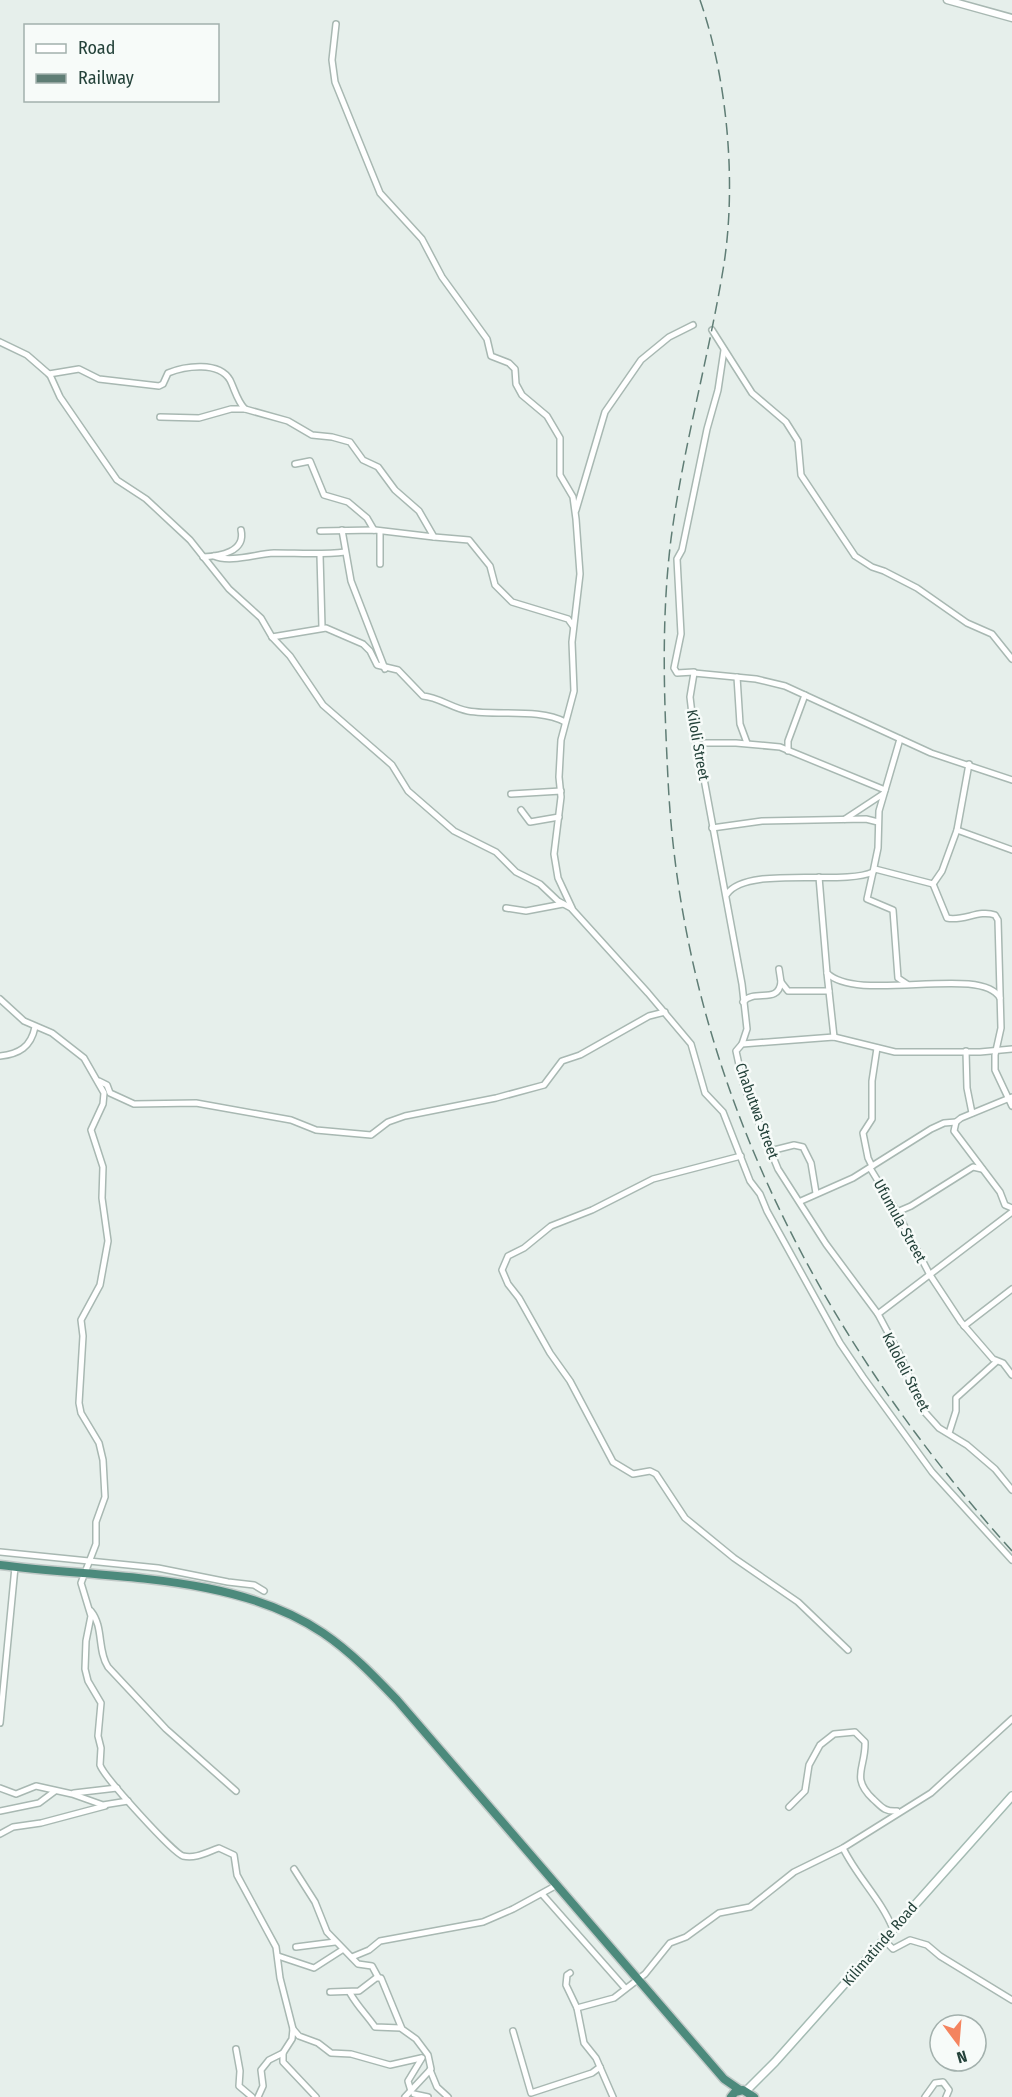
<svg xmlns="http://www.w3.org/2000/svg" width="1012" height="2097" viewBox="0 0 1012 2097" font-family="'Fira Sans Condensed',sans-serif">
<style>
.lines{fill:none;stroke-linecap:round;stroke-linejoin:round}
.minor-casing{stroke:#a8b8b2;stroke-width:8}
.tertiary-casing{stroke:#a8b8b2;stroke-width:9}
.secondary-casing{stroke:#a4bbb3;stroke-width:10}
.trunk-casing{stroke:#c2cac8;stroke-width:11}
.minor{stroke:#fff;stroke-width:5}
.tertiary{stroke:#fff;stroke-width:6}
.secondary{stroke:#fff;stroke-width:7}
.trunk{stroke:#4c8a7c;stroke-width:8}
.rail{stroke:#5f7d75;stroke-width:1.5;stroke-dasharray:12 6;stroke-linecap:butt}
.labels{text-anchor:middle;stroke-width:5;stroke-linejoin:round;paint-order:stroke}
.street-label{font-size:15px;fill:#24423a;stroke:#f7fbf9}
</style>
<rect width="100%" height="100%" fill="#e6efeb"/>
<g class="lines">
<defs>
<g id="minor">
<path d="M336,24l-4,36 3,22 45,111 42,46 20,38 45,62 4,17 18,7 6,6 1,15 6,11 25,21 13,22v37l13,22 3,22 4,55 -8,68 2,49 -13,49 -2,37 2,20 -7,57 4,24 14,30"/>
<path d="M712,330l40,63 34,29 12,19 3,34 54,81 17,11 12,4 33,17 50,35 25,11 20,25"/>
<path d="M0,342l27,13 23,20 10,22 57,83 29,19 44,41 39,49 32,29 11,19 18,19 33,49 69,60 16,26 46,40 42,21 20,20 24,12 18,17 13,7 77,85 43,51 14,49 18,19 27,69 10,13 7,17 73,132 23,34 69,95 80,88"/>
<path d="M49,374l30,-5 20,10 60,7 4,-2 5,-11c17,-7 51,-12 62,7 5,10 7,21 15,29l43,12 24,14 20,2 18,5 13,18 15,7 17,23 24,21 15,26 35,3 21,26 5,19 17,17 56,17 5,7"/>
<path d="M160,417l39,1 32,-9h14"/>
<path d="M295,464l15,-3 14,34 24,7 19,16 7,12"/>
<path d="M576,510l29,-98 36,-52 28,-23 24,-12"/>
<path d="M342,530l9,51 34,88"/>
<path d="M320,531l55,-1 59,7"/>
<path d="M320,555l2,72"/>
<path d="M214,556c16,7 42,-2 60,-3 24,0 47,2 71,-1"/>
<path d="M203,557c17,-1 43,-5 38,-27"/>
<path d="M380,564v-33"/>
<path d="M272,637l54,-9 37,16 7,7 7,14 21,5 25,26c15,1 29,12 45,15 29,5 72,-3 97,11"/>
<path d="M694,672l-17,1 -3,-5 7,-34 -4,-75 5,-9 25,-121 11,-39 6,-40"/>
<path d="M737,677l3,47 7,19"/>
<path d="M699,747l6,-4h31l44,4 105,43"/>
<path d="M788,751v-10l17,-46"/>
<path d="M511,794l50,-3"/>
<path d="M521,810l9,12 29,-5"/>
<path d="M845,819l38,-25"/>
<path d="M712,828l50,-7 104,-2 12,3"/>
<path d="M957,830l55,20"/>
<path d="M875,869l58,15 9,-13 15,-41 12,-66"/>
<path d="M873,872l-6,27 26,11 5,68 9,6"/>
<path d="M819,877l8,96c31,31 154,-9 173,25"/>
<path d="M933,884l14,34c16,4 32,-9 48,-3l3,5 3,108 -6,27v15l17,36"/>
<path d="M727,894c20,-29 116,-8 146,-22l5,-24 1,-37 21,-72"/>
<path d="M506,908l20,3 37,-7"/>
<path d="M779,969l2,13 7,9h41"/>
<path d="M827,973l7,64"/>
<path d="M0,999l24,22 28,12 32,25 20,35 -1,11 -12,26 12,37 -1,31 6,43 -8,44 -19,35 2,16 -4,67 2,10 18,30 4,17 2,37 -9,25v22l-15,39 10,33 -5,25 -1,28 3,12 13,22 -3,33 3,12 -1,17c4,12 73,88 83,91 13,3 24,-4 36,-8l15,7 3,20 39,72 4,31 13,51 -1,10 -9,14v9l33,35"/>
<path d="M743,1002c12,-14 35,3 38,-20"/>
<path d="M742,1044l5,-15 -5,-45 -50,-270 -2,-17 4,-24 62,6 29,7 146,67 81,27"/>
<path d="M1012,1049l-32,3h-85l-61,-15 -92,7 -6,7 7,32 35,86 48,75 52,70 24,45 20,50 17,19 28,17 28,24 17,21"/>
<path d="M966,1051l1,37 5,25"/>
<path d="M0,1056c19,-2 31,-9 35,-29"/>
<path d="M99,1081l8,4 3,8 24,11 62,-1 95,17 25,10 55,5 17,-13 17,-6 91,-18 48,-13 18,-24 18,-6 69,-39 16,-4"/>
<path d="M1012,1097l-51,21 -5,4 -2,9 46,61 5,13 7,3"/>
<path d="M770,1151l24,-6 9,2 8,16 5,30"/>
<path d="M741,1156l-88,23 -61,31 -41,16 -27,22 -16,8 -6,14 6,14 11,14 31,55 20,28 43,81 20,12 17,-3 6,3 29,44 49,40 64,44 50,48"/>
<path d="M872,1166l-4,-8 -5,-25 9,-14v-38l5,-33"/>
<path d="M870,1168l27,44 33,63 31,47 32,37 10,4 9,12"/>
<path d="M801,1201l52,-23 78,-49 13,-6 12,-1"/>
<path d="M897,1212l14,-6 62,-39 9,2"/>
<path d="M878,1314l134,-102"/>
<path d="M964,1326l48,-37"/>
<path d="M949,1433l7,-22v-13l40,-36"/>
<path d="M0,1552l158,16 70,14 26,3 10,6"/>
<path d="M91,1611c13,16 6,39 17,56l58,62 70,62"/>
<path d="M0,1723l15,-156"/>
<path d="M0,1788l16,6 20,-8 36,8 31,11 25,-4"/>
<path d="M74,1793l43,-5"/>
<path d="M789,1807l16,-16 4,-26 11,-20 14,-11 21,-2 10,10c1,26 -15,35 8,57 8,7 11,13 24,12"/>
<path d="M0,1811l39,-8 16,-12"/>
<path d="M0,1834l13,-7 28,-4 64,-17"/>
<path d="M843,1848c14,29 38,51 50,81"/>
<path d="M294,1869l21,33 12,30 31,32 14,2 6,11"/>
<path d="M542,1894l83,94"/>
<path d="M884,1940l9,9 17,-9 17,5 13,11 72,44"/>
<path d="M296,1947l39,-5"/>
<path d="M278,1956l36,12 28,-18"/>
<path d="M352,1957l17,-7 11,-9 103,-19 30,-13 44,-24"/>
<path d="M570,1973l-3,2 -1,10 11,23"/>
<path d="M330,1992l29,-1 17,-13h5l21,51 14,10 12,16 3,14 -26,28"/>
<path d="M350,1993c8,14 16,21 25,34l26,1"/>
<path d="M293,2029l6,7 19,7 13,10 20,1 39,11 31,-7"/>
<path d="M513,2031l18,62 61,-20 8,-6"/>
<path d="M236,2049l4,22 -1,15 13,11"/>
<path d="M430,2070l7,17 11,10"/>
<path d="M411,2091l-3,-10 14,-23"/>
<path d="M414,2094l14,3"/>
<path d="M258,2097l5,-11 -2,-16 8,-10 14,-7"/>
<path d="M613,2097l-17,-39 -12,-15 -7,-35 37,-10 31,-24 25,-31 16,-6 33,-24 31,-6 44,-35 49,-24 88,-55 81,-74"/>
<path d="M925,2097l10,-14 8,-1 6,8 -3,7"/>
</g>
<path id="tertiary" d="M947,0l65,18"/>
<path id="secondary" d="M747,2090l28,-28 237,-266"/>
<g id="trunk">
<path d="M0,1565c103,14 233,7 323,68 28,19 51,43 74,67l327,379 16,11"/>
<path d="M731,2097l4,-5 8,-2 11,7"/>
</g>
</defs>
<use href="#minor" class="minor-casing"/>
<use href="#tertiary" class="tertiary-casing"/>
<use href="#secondary" class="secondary-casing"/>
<use href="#trunk" class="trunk-casing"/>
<use href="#minor" class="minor"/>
<use href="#tertiary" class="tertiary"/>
<use href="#secondary" class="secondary"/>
<use href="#trunk" class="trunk"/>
<path class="rail" d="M700,0c28,80 37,187 23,270 -15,90 -40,178 -52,269 -10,80 -7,160 -3,240 14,295 150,556 344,772"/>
</g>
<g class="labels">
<g class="street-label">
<text transform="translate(698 745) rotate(80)" y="5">Kiloli Street</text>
<text transform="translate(757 1111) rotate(70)" y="5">Chabutwa Street</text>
<text transform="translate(900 1221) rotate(61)" y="5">Ufumula Street</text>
<text transform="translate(906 1372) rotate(63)" y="5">Kaloleli Street</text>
<text transform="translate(880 1944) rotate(-49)" y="5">Kilimatinde Road</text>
</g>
</g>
<rect x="24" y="24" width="195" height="78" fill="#f7fbf9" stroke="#a3b1ad" stroke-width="1.5"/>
<rect x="36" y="44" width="30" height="9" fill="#ffffff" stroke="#a3b1ad" stroke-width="1.5"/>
<text x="78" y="54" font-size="18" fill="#24423a">Road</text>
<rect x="36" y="74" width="30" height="9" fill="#5f7d75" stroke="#a3b1ad" stroke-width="1.5"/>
<text x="78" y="84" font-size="18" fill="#24423a">Railway</text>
<g transform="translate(958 2043) rotate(164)"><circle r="28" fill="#f7fbf9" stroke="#a3b1ad" stroke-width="1.5"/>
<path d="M0-4.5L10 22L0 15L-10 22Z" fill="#f4845f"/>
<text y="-9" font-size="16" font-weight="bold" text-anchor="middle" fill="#24423a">N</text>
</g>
</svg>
